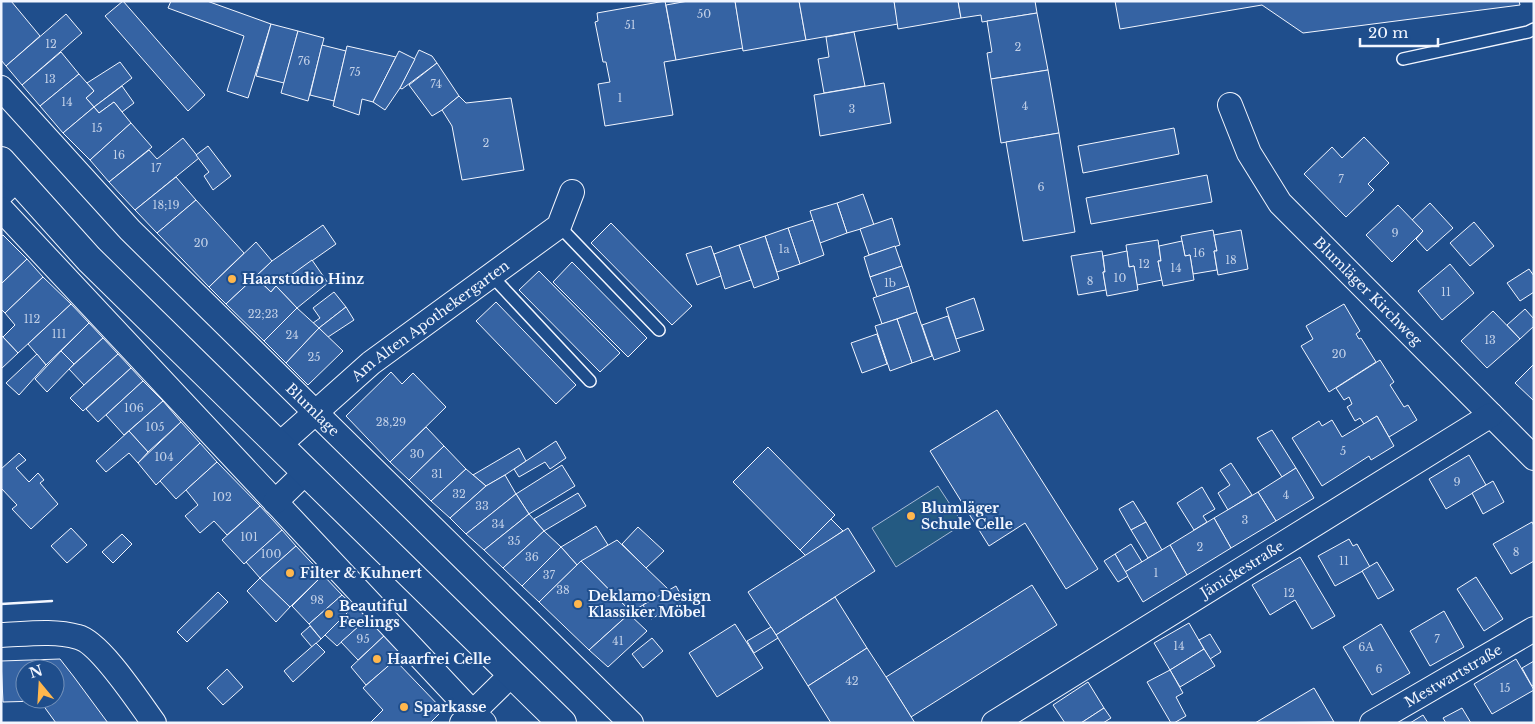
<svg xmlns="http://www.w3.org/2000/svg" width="1535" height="724" viewBox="0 0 1535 724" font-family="'Libre Baskerville',serif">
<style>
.green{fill:#245a82;stroke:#a8bbd7}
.building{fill:#3563a3;stroke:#f2f6ff;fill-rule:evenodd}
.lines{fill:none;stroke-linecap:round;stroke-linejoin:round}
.service-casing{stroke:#f2f6ff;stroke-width:14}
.minor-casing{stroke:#f2f6ff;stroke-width:26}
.primary-casing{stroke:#f2f6ff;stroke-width:30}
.service{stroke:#1f4e8c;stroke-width:11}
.minor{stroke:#1f4e8c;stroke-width:24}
.primary{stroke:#1f4e8c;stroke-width:28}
.wall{stroke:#f2f6ff;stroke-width:2.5}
.poi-dot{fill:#ffb74d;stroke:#1f4e8c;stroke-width:2}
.labels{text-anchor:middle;stroke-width:4;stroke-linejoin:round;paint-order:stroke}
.number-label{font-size:11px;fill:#c3d1e8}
.poi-label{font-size:14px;font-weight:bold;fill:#f2f6ff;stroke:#1f4e8c;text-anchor:start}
.street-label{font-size:14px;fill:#f2f6ff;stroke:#1f4e8c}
</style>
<rect width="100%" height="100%" fill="#1f4e8c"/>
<path class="green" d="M938,486l25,38 -67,43 -24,-39z"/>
<g class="building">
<path d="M1,1h10l29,35 -34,30 -5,-6z"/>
<path d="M123,1l82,94 -17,16 -83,-95z"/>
<path d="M171,1h36l64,23 -23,74 -21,-7 17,-55 -76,-28z"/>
<path d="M665,1l11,59 -12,2 9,53 -68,11 -7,-42 12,-2 -4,-20h-3l-8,-40 3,-1 -1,-8z"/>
<path d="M688,1h47l8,47 -67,12 -10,-55z"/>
<path d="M735,1h64l7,39 -63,11z"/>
<path d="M799,1h95l4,23 -92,16z"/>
<path d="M894,1h64l3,17 -63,11z"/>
<path d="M958,1h77l2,12 -55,9 -1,-7 -20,3z"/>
<path d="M1115,1h404l1,4 -217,28 -41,-28 -142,24z"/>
<path d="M1037,13l11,57 -57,9 -4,-26 5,-1 -5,-31z"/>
<path d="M66,14l16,19 -60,52 -16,-19z"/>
<path d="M271,24l27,7 -14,52 -28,-7z"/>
<path d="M298,31l26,7 -16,63 -27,-8z"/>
<path d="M854,32l11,54 -41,7 -6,-34 11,-2 -3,-20z"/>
<path d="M322,45l24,6 -12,50 -24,-6z"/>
<path d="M347,46l49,11 -23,45 -11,-3 -3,16 -26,-9z"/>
<path d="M419,50l13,6 5,7 -35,26 -2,-1z"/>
<path d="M399,51l16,8 -15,29 -15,22 -12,-8z"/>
<path d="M61,52l18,22 -39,32 -18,-21z"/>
<path d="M120,62l12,16 -38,29 -8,-9 8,-7 -7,-8z"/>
<path d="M437,63l22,33 -17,14 -10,6 -23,-31z"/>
<path d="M1048,70l11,63 -58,10 -10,-64z"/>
<path d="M79,74l15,17 -8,7 8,9 -31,26 -23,-27z"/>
<path d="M884,83l7,40 -71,13 -6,-41z"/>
<path d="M122,86l12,17 -12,9 -8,-10 -15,11 -5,-6z"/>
<path d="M459,96l7,7 45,-5 13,72 -62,10 -10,-54 -10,-16z"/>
<path d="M114,102l17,21 -41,37 -27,-27 31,-26 5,6z"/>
<path d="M131,123l21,24 -43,35 -19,-22z"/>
<path d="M1174,128l5,26 -96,19 -5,-27z"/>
<path d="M1059,133l16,99 -52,9 -17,-99z"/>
<path d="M1364,137l25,26 -21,21 6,6 -28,27 -42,-43 28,-27 10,11z"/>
<path d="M183,138l16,20 -64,52 -26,-28 40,-32 8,9z"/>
<path d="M208,146l23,30 -18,14 -9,-14 5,-4 -13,-17z"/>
<path d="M1207,175l5,27 -121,22 -5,-26z"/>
<path d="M176,177l20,23 -39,33 -22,-23z"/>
<path d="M863,194l11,31 -27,8 -10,-30z"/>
<path d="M196,200l48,53 -35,34 -52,-54z"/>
<path d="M837,203l10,30 -27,10 -10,-32z"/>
<path d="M1430,203l23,25 -26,23 -11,-12 7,-8 -11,-11z"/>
<path d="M1398,205l25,26 -31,31 -26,-27z"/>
<path d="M892,218l8,27 -31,10 -9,-26z"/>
<path d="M813,220l11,35 -24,9 -12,-36z"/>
<path d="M1474,222l20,24 -24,20 -20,-23z"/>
<path d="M611,223l81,83 -20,19 -81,-82z"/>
<path d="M323,225l13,19 -60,42 -5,6 -16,-15 17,-16z"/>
<path d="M788,228l12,36 -23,8 -12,-36z"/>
<path d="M1213,230l4,21h-3l3,19 -24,4 -3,-19 -5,1 -4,-20z"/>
<path d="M1241,230l7,39 -30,6 -4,-24h3l-3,-16z"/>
<path d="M3,235l24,24 -26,25v-48z"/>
<path d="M765,236l14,43 -25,9 -15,-43z"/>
<path d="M1158,240l3,21h-3l4,19 -25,5 -3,-19 -5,1 -3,-22z"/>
<path d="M1182,241l3,15 5,-1 4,25 -31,6 -5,-25h3l-2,-15z"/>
<path d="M256,242l16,19 -46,43 -17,-17z"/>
<path d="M739,245l12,35 -26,9 -11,-35z"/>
<path d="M711,246l10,30 -24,9 -11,-31z"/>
<path d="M895,246l7,20 -32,11 -6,-20z"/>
<path d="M1102,251l3,21h-2l3,18 -28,5 -7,-39z"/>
<path d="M1127,251l2,16 5,-1 4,24 -31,6 -4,-24h2l-2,-16z"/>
<path d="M27,259l16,18 -38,36 -4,-4v-25z"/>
<path d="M312,260l16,23 -31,25 -21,-22z"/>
<path d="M572,262l75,76 -19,19 -75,-75z"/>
<path d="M1450,264l24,29 -32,27 -24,-29z"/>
<path d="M902,266l7,20 -32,11 -7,-20z"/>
<path d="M1529,269l5,7v16l-14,9 -13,-18z"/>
<path d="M539,271l81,82 -20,19 -81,-82z"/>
<path d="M43,277l28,27 -53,49 -15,-16 12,-12 -10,-12z"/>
<path d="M255,277l16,15 5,-6 21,22 -33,33 -38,-37z"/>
<path d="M909,286l8,26 -35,12 -9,-26z"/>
<path d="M334,292l12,15 -27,21 -6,-5 7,-5 -7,-10z"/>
<path d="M974,298l10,32 -28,9 -10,-31z"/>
<path d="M496,302l80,83 -20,19 -80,-83z"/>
<path d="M71,304l18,19 -43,42 -18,-21z"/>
<path d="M1344,304l16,27 -4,3 3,5 2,-1 15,24 -47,30 -28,-46 12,-7 -7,-13z"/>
<path d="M346,307l8,13 -26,17 -9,-9z"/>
<path d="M297,308l22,20 -33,35 -22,-22z"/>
<path d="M1525,309l9,10v7l-14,13 -13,-14z"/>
<path d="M1493,311l27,28 -33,29 -26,-27z"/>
<path d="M917,312l15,44 -20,7 -15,-44z"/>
<path d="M948,316l12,35 -26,9 -12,-35z"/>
<path d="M897,319l15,44 -22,8 -15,-45z"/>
<path d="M89,323l14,15 -29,26 -13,-13z"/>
<path d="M319,328l24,23 -35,34 -22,-22z"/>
<path d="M877,334l10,30 -25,9 -11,-30z"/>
<path d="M1,335l17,18 -17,16z"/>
<path d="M103,338l15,16 -34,31 -15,-16z"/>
<path d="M61,351l13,13 -27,28 -12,-13z"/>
<path d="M37,354l9,11 -27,30 -13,-12z"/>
<path d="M118,354l13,14 -48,43 -13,-13z"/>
<path d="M1380,360l14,22 -4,3 14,22 4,-2 9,15 -28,17 -12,-21 -13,8 -4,-6 -5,3 -8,-14 5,-3 -3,-7 -5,3 -8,-12z"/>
<path d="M1534,364v37l-19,-18z"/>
<path d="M131,368l12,13 -45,41 -12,-13z"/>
<path d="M391,372l11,12 11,-11 33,34 -56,55 -44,-46z"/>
<path d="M143,381l20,20 -39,34 -18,-20z"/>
<path d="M163,401l18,21 -33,30 -19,-21z"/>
<path d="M997,410l101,159 -32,20 -41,-66 -36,23 -59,-95z"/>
<path d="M1377,416l17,30 -23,14 -2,-4 -47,30 -30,-48 27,-17 3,5 10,-6 10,17z"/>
<path d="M181,422l19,21 -44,42 -18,-22z"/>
<path d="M426,427l18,19 -35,34 -19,-18z"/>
<path d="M1272,430l24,38 -14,9 -25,-39z"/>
<path d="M129,431l19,21 -10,11 -9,-10 -23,19 -10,-11z"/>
<path d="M556,441l10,17 -16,11 -5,-7 -26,15 -5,-8z"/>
<path d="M200,443l17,19 -41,37 -16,-18z"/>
<path d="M444,446l22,23 -35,32 -22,-21z"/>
<path d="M768,447l67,68 -35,35 -67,-68z"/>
<path d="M519,448l7,13 -21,14 -19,11 -13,-11z"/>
<path d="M19,453l7,7 -10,8 13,14 9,-9 6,7 -4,3 18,21 -27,25 -19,-20 5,-4 -16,-17v-19z"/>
<path d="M1469,455l17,30 -40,24 -17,-30z"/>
<path d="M217,462l43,44 -33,29 -13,-14 -14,12 -15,-17 13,-11 -12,-15z"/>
<path d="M1231,463l21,32 -24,15 -10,-17 12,-8 -10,-15z"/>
<path d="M562,465l13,21 -46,28 -13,-20z"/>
<path d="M1296,468l18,30 -38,23 -18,-29z"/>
<path d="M466,469l20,17 -36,32 -19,-17z"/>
<path d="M505,475l11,19 -50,40 -16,-16 36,-32z"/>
<path d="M1493,481l11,21 -21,12 -11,-21z"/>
<path d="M1202,487l13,22 -12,7 4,6 -13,8 -17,-27z"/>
<path d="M1258,492l18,29 -45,27 -17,-30z"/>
<path d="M578,493l8,13 -42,25 -10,-12z"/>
<path d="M516,494l13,20 -45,36 -18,-16z"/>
<path d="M1133,501l13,21 -15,8 -12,-21z"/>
<path d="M260,506l22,24 -38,34 -22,-24z"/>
<path d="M529,514l15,17 -41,37 -19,-18z"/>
<path d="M1214,518l17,30 -44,27 -17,-30z"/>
<path d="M831,519l12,12 -37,25 -6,-6z"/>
<path d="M1146,522l16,28 -14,8 -17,-28z"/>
<path d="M1532,522l2,4v35l-23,13 -18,-30z"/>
<path d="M596,526l12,19 -31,20 -16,-18z"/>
<path d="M638,527l26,24 -18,17 -24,-24z"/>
<path d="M71,528l16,17 -20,18 -16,-17z"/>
<path d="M848,528l27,43 -99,64 -28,-43z"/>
<path d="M282,530l14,16 -36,32 -14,-16z"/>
<path d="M544,531l17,16 -39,39 -19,-18z"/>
<path d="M122,534l10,10 -19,19 -11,-11z"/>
<path d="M1349,539l4,7 4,-2 13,23 -35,19 -17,-30z"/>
<path d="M617,540l52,50 -38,22 -50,-51z"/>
<path d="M1131,544l11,18 -17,10 -10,-18z"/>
<path d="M1170,545l17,30 -44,27 -18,-30z"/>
<path d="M296,546l27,29 -33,32 -30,-29z"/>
<path d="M561,547l16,18 -38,37 -17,-16z"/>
<path d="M1115,554l13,22 -10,6 -14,-21z"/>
<path d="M1300,557l35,59 -23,13 -17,-29 -25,15 -18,-30z"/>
<path d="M581,561l50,51 -42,38 -50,-48z"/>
<path d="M1377,562l17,28 -16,9 -16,-28z"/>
<path d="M323,575l19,20 -33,29 -17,-18z"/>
<path d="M1476,577l27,42 -19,12 -27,-42z"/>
<path d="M260,578l30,29 -14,15 -29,-31z"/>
<path d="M1032,585l25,40 -146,92 -25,-40z"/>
<path d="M676,586l8,15 -33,18 -8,-14z"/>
<path d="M218,592l10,10 -41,40 -10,-10z"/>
<path d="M342,595l12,11 -33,33 -12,-15z"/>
<path d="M835,597l32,51 -59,38 -32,-51z"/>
<path d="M354,606l14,12 -31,28 -12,-11z"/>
<path d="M1444,611l20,36 -34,19 -20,-35z"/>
<path d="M629,614l18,17 -39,36 -19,-17z"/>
<path d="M368,618l17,17 -27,25 -17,-18z"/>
<path d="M1189,623l15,26 -34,21 -16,-27z"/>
<path d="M735,624l28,44 -46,29 -28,-44z"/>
<path d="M1381,624l29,49 -38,22 -29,-48z"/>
<path d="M310,626l11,13 -9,8 -11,-13z"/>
<path d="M771,627l7,11 -24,15 -7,-12z"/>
<path d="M1210,634l11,18 -11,7 -11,-19z"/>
<path d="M385,635l19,18 -38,32 -15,-18z"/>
<path d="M652,638l11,13 -20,17 -11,-14z"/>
<path d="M316,643l9,9 -32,30 -9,-11z"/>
<path d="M867,648l19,29 29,46h-84l-23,-37z"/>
<path d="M1204,649l11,17 -35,21 -10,-17z"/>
<path d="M60,659l14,18 34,46h-52l-16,-22 -37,1 -2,-41zM25,669h30v30h-30z"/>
<path d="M1516,659l18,31 -42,24 -18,-30z"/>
<path d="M395,660l48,50 -13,13h-60l13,-13 -20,-22z"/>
<path d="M1534,661v24l-2,1 -10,-18z"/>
<path d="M227,669l16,18 -20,18 -16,-17z"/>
<path d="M1170,670l13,23 -7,4 10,19 -12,7h-3l-24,-41z"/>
<path d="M1088,682l16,26 -23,15h-16l-12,-18z"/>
<path d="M1314,688l20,34 -79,1z"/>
<path d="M1104,708l7,10 -8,5h-22z"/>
<path d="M1462,708l9,15h-25l-3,-5z"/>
<path d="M1423,715l5,8h-18z"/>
</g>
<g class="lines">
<defs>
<g id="service">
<path d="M1403,59l125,-27 6,-3"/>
<path d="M559,226l100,104"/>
<path d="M491,275l99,106"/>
</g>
<g id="minor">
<path id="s1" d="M1,88l129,142 501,493"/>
<path id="s2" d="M1230,105l19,48 31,50 254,255"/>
<path d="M1,194l16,-15"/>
<path d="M1,209l472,504 11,10"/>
<path id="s3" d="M279,445l92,-82 188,-137 13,-34"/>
<path d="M275,502l32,-31"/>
<path d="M1,635c25,-1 53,-5 77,2 22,5 62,67 76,86"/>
<path d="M462,723l50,-49"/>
<path id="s4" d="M994,723l497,-308"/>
<path id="s5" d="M1372,723l162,-94"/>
</g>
<path id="primary" d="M1,161l88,98 473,464"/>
</defs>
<use href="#service" class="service-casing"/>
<use href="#minor" class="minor-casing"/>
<use href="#primary" class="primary-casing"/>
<use href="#service" class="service"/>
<use href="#minor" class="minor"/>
<use href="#primary" class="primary"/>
<path class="wall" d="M1,604l51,-3"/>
</g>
<g class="poi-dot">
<circle cx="232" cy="279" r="5"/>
<circle cx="911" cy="516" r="5"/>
<circle cx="290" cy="573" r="5"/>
<circle cx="578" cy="604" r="5"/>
<circle cx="329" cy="614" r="5"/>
<circle cx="377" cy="659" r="5"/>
<circle cx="404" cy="707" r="5"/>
</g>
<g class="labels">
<g class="number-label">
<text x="704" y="18">50</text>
<text x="630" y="29">51</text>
<text x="51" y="48">12</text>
<text x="1018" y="51">2</text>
<text x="304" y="65">76</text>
<text x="355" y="76">75</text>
<text x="50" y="83">13</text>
<text x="436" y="88">74</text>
<text x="620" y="102">1</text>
<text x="67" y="106">14</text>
<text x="1025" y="110">4</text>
<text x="852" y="113">3</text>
<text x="97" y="132">15</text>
<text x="486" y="147">2</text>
<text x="119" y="159">16</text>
<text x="156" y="172">17</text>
<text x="1341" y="183">7</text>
<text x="1041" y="191">6</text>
<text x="166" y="209">18;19</text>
<text x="1395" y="237">9</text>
<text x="201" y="247">20</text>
<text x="784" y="253">1a</text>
<text x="1199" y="257">16</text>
<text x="1231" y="264">18</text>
<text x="1144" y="268">12</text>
<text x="1176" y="272">14</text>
<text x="1120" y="282">10</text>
<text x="1090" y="285">8</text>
<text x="890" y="287">1b</text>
<text x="1446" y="296">11</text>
<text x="263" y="318">22;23</text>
<text x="32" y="323">112</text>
<text x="59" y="338">111</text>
<text x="292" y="339">24</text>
<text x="1490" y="344">13</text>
<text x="1339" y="358">20</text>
<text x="314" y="361">25</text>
<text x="134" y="412">106</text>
<text x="391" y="426">28,29</text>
<text x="155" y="431">105</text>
<text x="1343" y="455">5</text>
<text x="417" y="458">30</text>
<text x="164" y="461">104</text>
<text x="437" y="478">31</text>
<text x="1457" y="486">9</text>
<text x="459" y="498">32</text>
<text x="1286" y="499">4</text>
<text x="222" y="501">102</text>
<text x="482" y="510">33</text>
<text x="1245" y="524">3</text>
<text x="498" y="528">34</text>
<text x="249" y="541">101</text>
<text x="514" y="545">35</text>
<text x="1200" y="551">2</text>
<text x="1516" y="556">8</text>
<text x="271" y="558">100</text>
<text x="532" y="561">36</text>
<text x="1344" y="565">11</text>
<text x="1156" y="577">1</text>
<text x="549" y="579">37</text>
<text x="563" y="594">38</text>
<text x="1289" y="597">12</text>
<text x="317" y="604">98</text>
<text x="363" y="643">95</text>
<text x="1437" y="643">7</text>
<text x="618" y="645">41</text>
<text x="1179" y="650">14</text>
<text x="1366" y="651">6A</text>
<text x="1379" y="673">6</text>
<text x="852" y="685">42</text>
<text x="1505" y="692">15</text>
</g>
<g class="poi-label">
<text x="242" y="284">Haarstudio Hinz</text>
<text x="921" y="513">Blumläger<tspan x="921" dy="16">Schule Celle</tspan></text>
<text x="300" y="578">Filter &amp; Kuhnert</text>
<text x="588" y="601">Deklamo Design<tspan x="588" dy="16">Klassiker Möbel</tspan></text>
<text x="339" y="611">Beautiful<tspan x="339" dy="16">Feelings</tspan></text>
<text x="387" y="664">Haarfrei Celle</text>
<text x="414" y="712">Sparkasse</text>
</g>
<g class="street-label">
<text dy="5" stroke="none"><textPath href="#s2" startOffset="235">Blumläger Kirchweg</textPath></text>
<text dy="5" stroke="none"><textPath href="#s3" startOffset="196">Am Alten Apothekergarten</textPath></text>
<text dy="5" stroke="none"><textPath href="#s1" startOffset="448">Blumlage</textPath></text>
<text dy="5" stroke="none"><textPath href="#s4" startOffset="292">Jänickestraße</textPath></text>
<text dy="5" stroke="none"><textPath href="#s5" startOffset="94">Mestwartstraße</textPath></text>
</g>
</g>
<rect width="1535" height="724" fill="none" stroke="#f2f6ff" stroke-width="5"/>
<g transform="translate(40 684) rotate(342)"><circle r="24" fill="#1f4e8c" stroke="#7391ba"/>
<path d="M0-4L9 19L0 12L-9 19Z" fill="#ffb74d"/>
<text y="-8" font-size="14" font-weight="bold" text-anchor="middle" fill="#f2f6ff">N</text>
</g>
<path d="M1360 38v8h78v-8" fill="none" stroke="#f2f6ff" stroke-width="2.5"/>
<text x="1368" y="38" font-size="15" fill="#f2f6ff" stroke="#1f4e8c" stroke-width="4" paint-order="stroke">20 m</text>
</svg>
